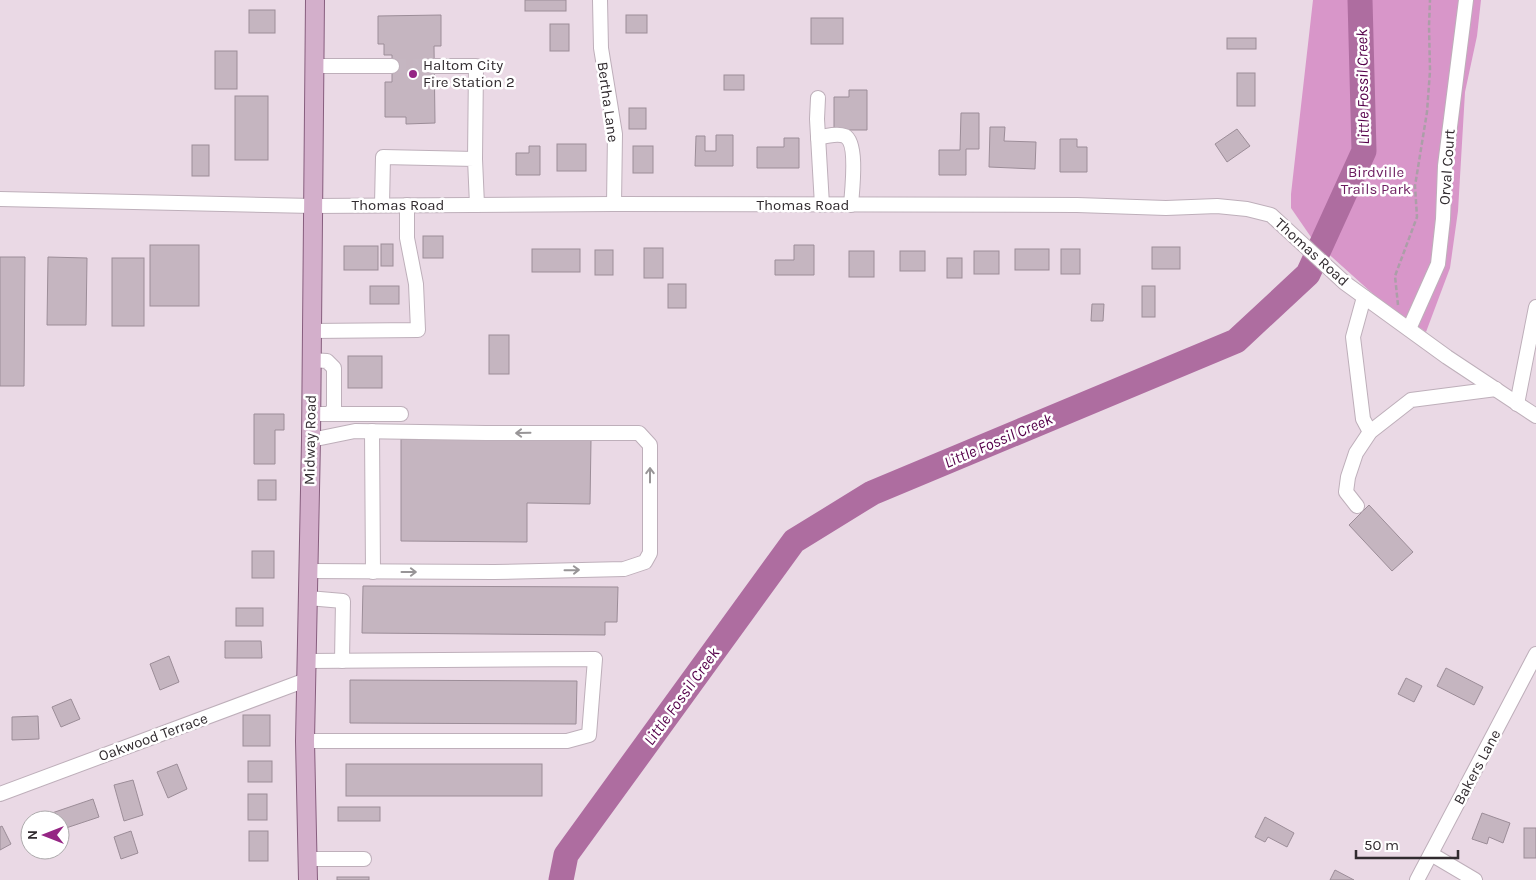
<svg xmlns="http://www.w3.org/2000/svg" width="1536" height="880" viewBox="0 0 1536 880" font-family="Karla,sans-serif">
<style>
.green{fill:#d896c9}
.lines{fill:none;stroke-linecap:round;stroke-linejoin:round}
.river{stroke:#ae6da0;stroke-width:25}
.building{fill:#c5b5c0;stroke:#9c8d98}
.minor-tunnel{stroke:#c5b6c1;stroke-width:14;stroke-dasharray:14 7;stroke-linecap:butt}
.minor-casing{stroke:#beafba;stroke-width:16}
.major-casing{stroke:#875e7e;stroke-width:20}
.path{stroke:#ac9ea8;stroke-width:2.5;stroke-dasharray:5 2.5;stroke-linecap:butt}
.minor{stroke:#fff;stroke-width:14}
.major{stroke:#d3afcb;stroke-width:18}
.oneway{stroke:#989597}
.poi-dot{fill:#952584;stroke:#fff;stroke-width:2}
.labels{text-anchor:middle;stroke-width:5;stroke-linejoin:round;paint-order:stroke}
.poi-label{font-size:15px;fill:#312b2f;stroke:#fff;text-anchor:start}
.street-label{font-size:15px;fill:#312b2f;stroke:#fff}
.park-label{font-size:15px;fill:#6d1e60;stroke:#fff}
.water-label{font-size:16px;font-style:italic;fill:#55014a;stroke:#fff}
</style>
<rect width="100%" height="100%" fill="#ead9e5"/>
<path class="green" d="M1313,0h168l-4,36 -12,56 -7,119 -8,57 -24,64 -44,-30 -69,-62 -22,-32v-14z"/>
<g class="lines">
<path class="river" d="M561,880l5,-25 228,-314 78,-48 364,-152 72,-67 56,-123 -4,-151"/>
</g>
<g class="building">
<rect x="525" y="0" width="41" height="11"/>
<rect x="249" y="10" width="26" height="23"/>
<path d="M441,15v31h-7l1,77 -29,1v-7h-21v-35h7v-27h-8v-11h-6v-28z"/>
<rect x="626" y="15" width="21" height="18"/>
<rect x="811" y="18" width="32" height="26"/>
<rect x="550" y="24" width="19" height="27"/>
<rect x="1227" y="38" width="29" height="11"/>
<rect x="215" y="51" width="22" height="38"/>
<rect x="1237" y="73" width="18" height="33"/>
<rect x="724" y="75" width="20" height="15"/>
<path d="M849,90h18v40h-33v-33h15z"/>
<rect x="235" y="96" width="33" height="64"/>
<rect x="629" y="108" width="17" height="21"/>
<path d="M961,113h18v36h-13v26h-27v-25h21z"/>
<path d="M990,127h15l-1,14 32,1 -1,27 -46,-2z"/>
<path d="M1237,129l13,17 -23,16 -12,-18z"/>
<path d="M716,135h17v31h-38l1,-30h9v15h11z"/>
<path d="M784,138h15v30h-42v-21h27z"/>
<path d="M1060,139h17v8h10v25h-27z"/>
<rect x="557" y="144" width="29" height="27"/>
<rect x="192" y="145" width="17" height="31"/>
<path d="M529,146h11v29h-24v-22h13z"/>
<rect x="633" y="146" width="20" height="27"/>
<rect x="423" y="236" width="20" height="22"/>
<rect x="381" y="244" width="12" height="22"/>
<rect x="150" y="245" width="49" height="61"/>
<path d="M794,245h20v30h-39v-15h19z"/>
<rect x="344" y="246" width="34" height="24"/>
<rect x="1152" y="247" width="28" height="22"/>
<rect x="644" y="248" width="19" height="30"/>
<rect x="532" y="249" width="48" height="23"/>
<rect x="1015" y="249" width="34" height="21"/>
<rect x="1061" y="249" width="19" height="25"/>
<rect x="595" y="250" width="18" height="25"/>
<rect x="849" y="251" width="25" height="26"/>
<rect x="900" y="251" width="25" height="20"/>
<rect x="974" y="251" width="25" height="23"/>
<path d="M0,257h25l-1,129h-24z"/>
<path d="M48,257l39,1 -1,67h-39z"/>
<rect x="112" y="258" width="32" height="68"/>
<rect x="947" y="258" width="15" height="20"/>
<rect x="668" y="284" width="18" height="24"/>
<rect x="370" y="286" width="29" height="18"/>
<rect x="1142" y="286" width="13" height="31"/>
<path d="M1092,304h12l-1,17h-12z"/>
<rect x="489" y="335" width="20" height="39"/>
<rect x="348" y="356" width="34" height="32"/>
<path d="M254,414h30v16h-9v34h-21z"/>
<path d="M401,439l190,1 -1,64 -63,-1v39l-126,-1z"/>
<rect x="258" y="480" width="18" height="20"/>
<path d="M1369,505l44,47 -21,19 -43,-46z"/>
<rect x="252" y="551" width="22" height="27"/>
<path d="M363,586l255,1 -1,35h-12v13l-243,-2z"/>
<rect x="236" y="608" width="27" height="18"/>
<path d="M225,641h36l1,17h-37z"/>
<path d="M169,656l10,26 -19,8 -10,-26z"/>
<path d="M1446,668l37,19 -9,18 -37,-19z"/>
<path d="M1406,678l16,8 -8,16 -16,-8z"/>
<path d="M350,680l227,1 -1,43 -226,-1z"/>
<path d="M71,699l9,20 -19,8 -9,-20z"/>
<rect x="243" y="715" width="27" height="31"/>
<path d="M38,716l1,23 -27,1v-23z"/>
<rect x="248" y="761" width="24" height="21"/>
<path d="M177,764l10,25 -19,9 -11,-26z"/>
<rect x="346" y="764" width="196" height="32"/>
<path d="M133,780l10,35 -19,6 -10,-36z"/>
<rect x="248" y="794" width="19" height="26"/>
<path d="M93,799l6,18 -39,13v-10h-9l-2,-6z"/>
<rect x="338" y="807" width="42" height="14"/>
<path d="M1482,813l28,10 -7,20 -14,-6 -2,7 -15,-5z"/>
<path d="M1265,817l29,16 -7,14 -19,-10 -3,5 -10,-5z"/>
<path d="M2,826l9,18 -11,6v-23z"/>
<rect x="1524" y="828" width="12" height="30"/>
<path d="M131,831l7,22 -17,6 -7,-22z"/>
<rect x="249" y="831" width="19" height="30"/>
<path d="M1335,870l19,10h-24z"/>
<rect x="337" y="877" width="32" height="3"/>
</g>
<g class="lines">
<path class="minor-tunnel" d="M392,66h42"/>
<defs>
<g id="minor">
<path d="M600,0l1,48 14,86 -1,70"/>
<path d="M314,66h78"/>
<path d="M434,66h42l-1,93"/>
<path d="M818,98l-1,21 5,86"/>
<path d="M818,138c8,-2 19,-5 27,-2 13,7 7,55 6,69"/>
<path d="M0,199l313,7 301,-2 463,1 89,3 51,-2 30,3 24,6 74,68 102,74 89,59"/>
<path d="M382,205l1,-48 92,2 2,46"/>
<path d="M1364,297l-11,40 10,82 7,13"/>
<path d="M1409,329l29,-65 5,-45 2,-53 21,-166"/>
<path d="M311,331l107,-1 -2,-46 -9,-46v-33"/>
<path d="M311,360l16,1 7,7v40l-4,6h-19"/>
<path d="M1517,404l19,-97"/>
<path d="M330,414h71"/>
<path d="M372,431l1,141"/>
<path d="M1357,506l-11,-14 2,-15 8,-24 14,-21 41,-32 85,-11"/>
<path d="M308,571l186,1 130,-3 21,-7 5,-9v-108l-11,-12h-153l-131,-2 -44,9"/>
<path d="M308,598l35,3 -1,60"/>
<path d="M305,741h262l22,-6 6,-76 -288,2"/>
<path d="M0,794l306,-114"/>
<path d="M1431,854l44,26"/>
<path d="M307,859h57"/>
<path d="M1417,880l119,-226"/>
</g>
<path id="major" d="M308,880l-3,-139 6,-301 4,-440"/>
</defs>
<use href="#minor" class="minor-casing"/>
<use href="#major" class="major-casing"/>
<path class="path" d="M1398,305l-3,-29 22,-59 -2,-31 12,-74 3,-41 -1,-45 1,-26"/>
<use href="#minor" class="minor"/>
<use href="#major" class="major"/>
</g>
<defs><path id="oneway-shaft" d="M-6 0H5M1.5-3L5.5 0L1.5 3" fill="none" stroke-width="1.6" stroke-linecap="round" stroke-linejoin="round" transform="scale(1.25)"/></defs>
<g class="oneway">
<use href="#oneway-shaft" transform="translate(523 433) rotate(179)"/>
<use href="#oneway-shaft" transform="translate(650 475) rotate(-90)"/>
<use href="#oneway-shaft" transform="translate(572 570) rotate(-1)"/>
<use href="#oneway-shaft" transform="translate(409 572)"/>
</g>
<circle class="poi-dot" cx="413" cy="74" r="5"/>
<g class="labels">
<g class="poi-label">
<text x="423" y="70">Haltom City<tspan x="423" dy="17">Fire Station 2</tspan></text>
</g>
<g class="street-label">
<text transform="translate(608 102) rotate(82)" y="5">Bertha Lane</text>
<text transform="translate(1447 167) rotate(-86)" y="5">Orval Court</text>
<text x="398" y="210">Thomas Road</text>
<text x="803" y="210">Thomas Road</text>
<text transform="translate(1312 252) rotate(42)" y="5">Thomas Road</text>
<text transform="translate(310 440) rotate(-89)" y="5">Midway Road</text>
<text transform="translate(153 737) rotate(-20)" y="5">Oakwood Terrace</text>
<text transform="translate(1477 767) rotate(-62)" y="5">Bakers Lane</text>
</g>
<g class="park-label">
<text x="1376" y="177">Birdville<tspan x="1376" dy="17">Trails Park</tspan></text>
</g>
<g class="water-label">
<text transform="translate(1362 87) rotate(-91)" y="6">Little Fossil Creek</text>
<text transform="translate(998 440) rotate(-23)" y="6">Little Fossil Creek</text>
<text transform="translate(681 696) rotate(-54)" y="6">Little Fossil Creek</text>
</g>
</g>
<g transform="translate(45 835) rotate(270)"><circle r="24" fill="#ffffff" stroke="#adaaac"/>
<path d="M0-4L9 19L0 12L-9 19Z" fill="#952584"/>
<text y="-8" font-size="14" font-weight="bold" text-anchor="middle" fill="#312b2f">N</text>
</g>
<path d="M1356 850v8h102v-8" fill="none" stroke="#312b2f" stroke-width="2.5"/>
<text x="1364" y="850" font-size="15" fill="#312b2f" stroke="#ffffff" stroke-width="4" paint-order="stroke">50 m</text>
</svg>
